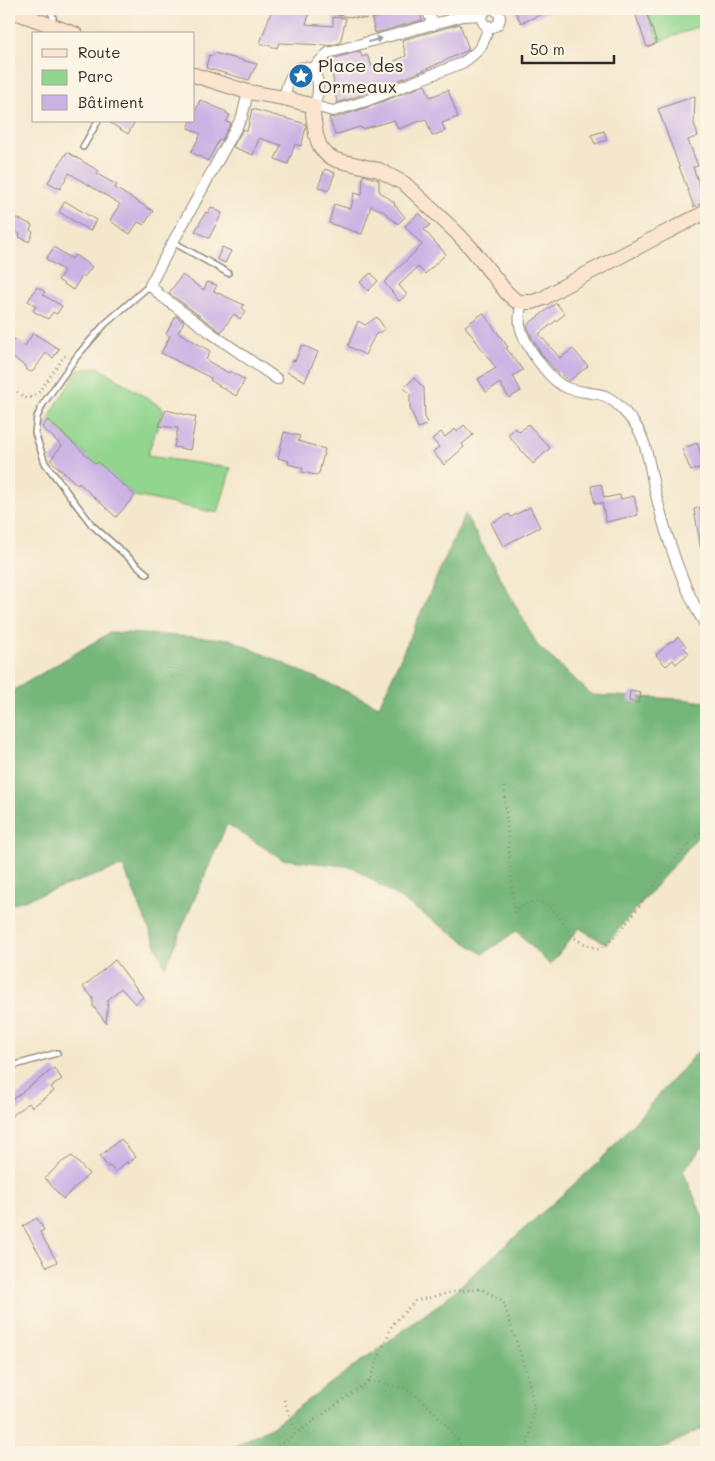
<svg xmlns="http://www.w3.org/2000/svg" width="715" height="1461" viewBox="0 0 715 1461" font-family="Mali,sans-serif">
<style>
.green{fill:#91d58e;stroke:#5e805c}
.forest{fill:#74b679;stroke:#507052}
.building{fill:#cbb3e5}
.lines{fill:none;stroke-linecap:round;stroke-linejoin:round}
.lane-casing{stroke:#90897c;stroke-width:8}
.street-casing{stroke:#90897c;stroke-width:12}
.secondary-casing{stroke:#90897c;stroke-width:16}
.path{stroke:#90897c;stroke-width:2.5;stroke-dasharray:1 4;stroke-linecap:butt}
.lane{stroke:#fff;stroke-width:5}
.street{stroke:#fff;stroke-width:10}
.secondary{stroke:#fbe5cf;stroke-width:14}
.oneway{fill:#a0a0a0}
.labels{text-anchor:middle;stroke-width:4.5;stroke-linejoin:round;paint-order:stroke}
.poi-label{font-size:18px;fill:#2b2b2b;stroke:#fcf5e5;text-anchor:start}
</style>
<rect width="100%" height="100%" fill="#fcf5e5"/>
<filter id="ink" filterUnits="userSpaceOnUse"><feTurbulence type="fractalNoise" baseFrequency=".02" numOctaves="2"/><feDisplacementMap in="SourceGraphic" scale="10" xChannelSelector="R" yChannelSelector="G"/><feConvolveMatrix kernelMatrix="1 2 1 2 8 2 1 2 1" color-interpolation-filters="sRGB"/></filter>
<filter id="wash" filterUnits="userSpaceOnUse"><feTurbulence type="fractalNoise" baseFrequency=".0096" numOctaves="4" result="noise"/><feDisplacementMap in="SourceGraphic" scale="20" xChannelSelector="R" yChannelSelector="G"/><feGaussianBlur stdDeviation="1.12" result="paint"/><feColorMatrix in="noise" values="0 0 0 0 0 0 0 0 0 0 0 0 0 0 0 0 0 1.4 0 .05"/><feComposite in="paint" operator="in"/></filter>
<g filter="url(#wash)">
<rect width="100%" height="100%" fill="#f4e7cc"/>
<g class="green">
<path d="M658,9h48v15l-48,18 -11,-30z"/>
<path d="M98,367l66,42 -17,47 84,12 -13,45 -83,-17 -37,-33 -2,1 -47,-43 3,-9 26,-42z"/>
</g>
<g class="forest">
<path d="M465,514l73,132 54,49 89,4 25,3v125l-100,117 -27,-16 -29,37 -34,-34 -33,23 -130,-87 -71,-8 -55,-35 -62,143 -42,-101 -114,39v-212l102,-61 118,7 150,67z"/>
<path d="M706,1042v101l-23,28 23,53v202l-50,26h-433l48,-25 171,-125 157,-140z"/>
</g>
<g id="blocks">
<g class="building">
<path d="M272,9h39l-5,15 27,2v-9l13,1 -6,25 -12,3 -1,-1 -48,-2 -2,5 -17,-5z"/>
<path d="M337,9l30,1 -1,9 -29,-4z"/>
<path d="M408,9h11l3,11 -47,13 -3,-14z"/>
<path d="M514,9h40l-33,14z"/>
<path d="M646,12l11,31 -10,4 -11,-31z"/>
<path d="M460,24l9,26h-1l-48,22 -56,22 -27,9 -7,-43 2,-1 28,-8 2,6 5,-2 7,15 32,-14 -4,-16z"/>
<path d="M214,53l43,11 -8,16 -43,-12 3,-13 4,1z"/>
<path d="M425,85l5,12 18,-7 10,27 -16,6 3,8 -13,5 -6,-17 -28,10 -4,-9 -31,9 -4,-2 -24,8 -6,-18 6,1 33,-11z"/>
<path d="M695,96l-1,27 4,13 -10,4 10,26 -5,1 12,34 -11,6 -36,-98z"/>
<path d="M200,100l27,12 -1,1 4,2 -4,7 5,1 -10,18 -2,-1 -11,21 -17,-9 10,-18 -13,-6 3,-7h3v-6z"/>
<path d="M252,109l54,15v4l-5,18 -6,-2 -7,20 -13,-5 6,-14 -22,-7 -6,17 -20,-8 10,-18 4,2z"/>
<path d="M107,121h28l-7,13z"/>
<path d="M604,131l3,9 -12,4 -4,-9z"/>
<path d="M67,152l32,19 -2,3 20,11 -2,3 38,23 -9,14 -6,-3 -8,12 -14,-9 -6,-5 10,-16 -51,-31 -9,16 -12,-7z"/>
<path d="M325,169l10,4 -7,18 -10,-4z"/>
<path d="M363,175l16,5v11l16,12 -1,1 11,13 -7,7 -15,-13 -12,-5 -9,28 -33,-11 5,-19 17,5 3,-16 8,2z"/>
<path d="M65,201l31,19 -6,11 -31,-19z"/>
<path d="M211,207l11,6 -13,25 -14,-7 11,-19 2,1z"/>
<path d="M419,213l11,12 -6,5 22,24 -21,20 -7,-7 -19,18 8,10 -8,6 -15,-19 38,-37 -17,-19z"/>
<path d="M15,217l17,8 -2,5 3,2 -4,10 -10,-5 1,-3 -10,-5z"/>
<path d="M54,247l18,12 3,-4 17,12 -8,10 -2,-1 -9,14 -15,-10 6,-9 -18,-12z"/>
<path d="M222,247l9,4 -6,12 -8,-4z"/>
<path d="M371,273l7,8 -10,10 -8,-9z"/>
<path d="M182,275l22,15 3,-8 10,3 -3,6 30,14 -2,3 4,3 -6,8 -6,-5 -13,18 -52,-39z"/>
<path d="M37,287l8,5 -2,3 19,11 -5,8 -4,-2 -5,7 -15,-8 3,-5 -8,-5z"/>
<path d="M556,303l9,11 -26,20 21,24 13,-9 15,17 -19,15 -14,-11 -13,-15 -10,-17 -5,-13z"/>
<path d="M483,313l25,34 -2,1 17,22 -10,6 8,15 -12,7 -9,-15 -14,9 -8,-13 18,-11 -31,-42z"/>
<path d="M176,316l8,6 -6,10 32,19 -4,9 23,13 1,-2 15,9 -9,16 -26,-16 1,-2 -50,-25 9,-17 -4,-2z"/>
<path d="M377,317l8,12 -10,6 -10,20 -17,-9 10,-25 7,4z"/>
<path d="M33,333l26,16 -6,9 -7,-5 -12,17 -3,2 -5,-3 -2,-4 -15,-10v-19l16,10z"/>
<path d="M302,345l16,7 -13,29 -18,-9 6,-12 2,1z"/>
<path d="M414,378l10,10 1,31 3,5 -10,4 -8,-20v-14l-6,-6z"/>
<path d="M166,410l30,7 -6,33 -16,-3 4,-19 -19,-2z"/>
<path d="M48,420l48,44 2,-2 37,34 -19,21 -37,-34 -1,2 -28,-25 12,-14 -20,-19z"/>
<path d="M528,424l22,24 -17,16 -25,-29 7,-7 5,4z"/>
<path d="M464,425l9,10 -11,9 2,3 -20,18 -11,-13 6,-5 -7,-8 9,-7 4,5 10,-8 2,3z"/>
<path d="M284,432l16,4 -2,5 27,8 -6,24 -3,2 -14,-3 1,-4 -15,-4 1,-3 -11,-3z"/>
<path d="M697,443l8,23 -14,5 -9,-22z"/>
<path d="M601,484l3,14 16,-3 1,4 13,-3 4,19 -32,7 -4,-19 -7,1 -4,-18z"/>
<path d="M530,507l10,20 -37,19 -12,-23 18,-9 2,3z"/>
<path d="M706,507v41l-5,1 -7,-40z"/>
<path d="M678,637l8,9 -2,2 5,5 -13,11 -3,-4 -7,6 -10,-11 15,-14 1,1z"/>
<path d="M630,691l11,2 -2,10 -10,-2z"/>
<path d="M115,960l28,37 -8,7 -14,-16 -13,12 -2,23 -13,-17v-8l-10,-11z"/>
<path d="M54,1068l8,11 -11,8 3,4 -22,16 -3,-4 -20,15v-16z"/>
<path d="M121,1139l15,18 -8,7 -1,-2 -12,10 -5,-6 -2,1 -8,-11z"/>
<path d="M72,1156l17,18 -26,25 -18,-21 17,-16z"/>
<path d="M37,1218l7,12 -4,2 17,30 -10,5 -24,-41z"/>
</g>
</g>
</g>
<g filter="url(#ink)">
<use href="#blocks" fill-opacity="0" stroke="#90897c" stroke-width="1"/>
<g class="lines">
<defs>
<g id="lane">
<path d="M50,9l3,8v8"/>
<path d="M83,147l15,-26"/>
<path d="M173,242l55,31"/>
<path d="M147,574l-55,-49 -47,-62 -10,-30 2,-16 6,-13 34,-48 28,-32 45,-39"/>
<path d="M9,1067l48,-14"/>
</g>
<g id="street">
<path d="M427,9l6,16"/>
<circle cx="491" cy="18" r="9"/>
<path d="M311,70l17,-17 135,-37 20,-1"/>
<path d="M248,92l-6,25 -69,125 -23,43 10,10 51,38 66,46"/>
<path d="M284,98c2,-8 3,-16 8,-23 12,-17 28,-3 26,15 0,5 -2,11 -4,16l19,5 33,-10 96,-38c18,-12 21,-17 27,-37"/>
<path d="M522,302c-2,7 -3,16 -2,23 3,18 27,52 43,61 6,3 15,5 22,6 7,2 16,1 22,5 11,6 19,16 27,26 13,15 17,53 22,72 10,42 28,95 50,131"/>
</g>
<g id="secondary">
<path d="M9,10l66,24"/>
<path d="M194,75l54,17 36,6 30,8 -1,8 3,21 4,12 7,8 9,5 43,10 26,14 51,48 15,16 36,45 9,8 6,1h11l11,-4 18,-11 89,-47 55,-28"/>
</g>
</defs>
<use href="#lane" class="lane-casing"/>
<use href="#street" class="street-casing"/>
<use href="#secondary" class="secondary-casing"/>
<g class="path">
<path d="M9,386l16,12 7,-1 7,-5 25,-36h4"/>
<path d="M504,787l10,125c14,-14 30,-13 43,2 6,7 10,16 16,22 7,7 16,9 25,13 24,-12 43,-48 60,-69 15,-19 32,-37 48,-55"/>
<path d="M703,1025l3,-3"/>
<path d="M369,1381c11,2 23,4 34,7 18,6 54,47 61,64"/>
<path d="M284,1400l12,33"/>
<path d="M270,1452l99,-71 23,-56 23,-24 42,-10 25,-2 21,12 25,76 6,31 -7,44"/>
</g>
<use href="#lane" class="lane"/>
<use href="#street" class="street"/>
<use href="#secondary" class="secondary"/>
</g>
<defs><path id="oneway-solid" d="M-6-.8H1V-3.2L6.5 0L1 3.2V.8H-6Z" transform="scale(1.25)"/></defs>
<use class="oneway" href="#oneway-solid" transform="translate(375 40) rotate(-15)"/>
</g>
<defs>
<symbol id="sight-disc" viewBox="-11 -11 22 22"><circle r="9.5" fill="#1f6fb2" stroke="#fcf5e5"/><path d="M0-6L1.8-2.2L6-1.7L2.9 1.2L3.7 5.4L0 3.3L-3.7 5.4L-2.9 1.2L-6-1.7L-1.8-2.2Z" fill="#fff"/></symbol>
</defs>
<g fill-rule="evenodd">
<use href="#sight-disc" x="287" y="62" width="28" height="28"/>
</g>
<g class="labels">
<g class="poi-label">
<text x="318" y="72">Place des<tspan x="318" dy="21">Ormeaux</tspan></text>
</g>
</g>
<rect width="715" height="1461" fill="none" stroke="#fcf5e5" stroke-width="30"/>
<rect x="32" y="32" width="162" height="90" fill="#fcf5e5" stroke="#a8a49b"/>
<rect x="42" y="49" width="25" height="8" fill="#fbe5cf" stroke="#a8a49b"/>
<text x="78" y="58" font-size="15" fill="#2b2b2b">Route</text>
<rect x="42" y="70" width="25" height="15" fill="#91d58e" stroke="#a8a49b"/>
<text x="78" y="82" font-size="15" fill="#2b2b2b">Parc</text>
<rect x="42" y="95" width="25" height="15" fill="#cbb3e5" stroke="#a8a49b"/>
<text x="78" y="108" font-size="15" fill="#2b2b2b">Bâtiment</text>
<path d="M522 55v8h92v-8" fill="none" stroke="#2b2b2b" stroke-width="2.5"/>
<text x="530" y="55" font-size="15" fill="#2b2b2b" stroke="#fcf5e5" stroke-width="4" paint-order="stroke">50 m</text>
</svg>
